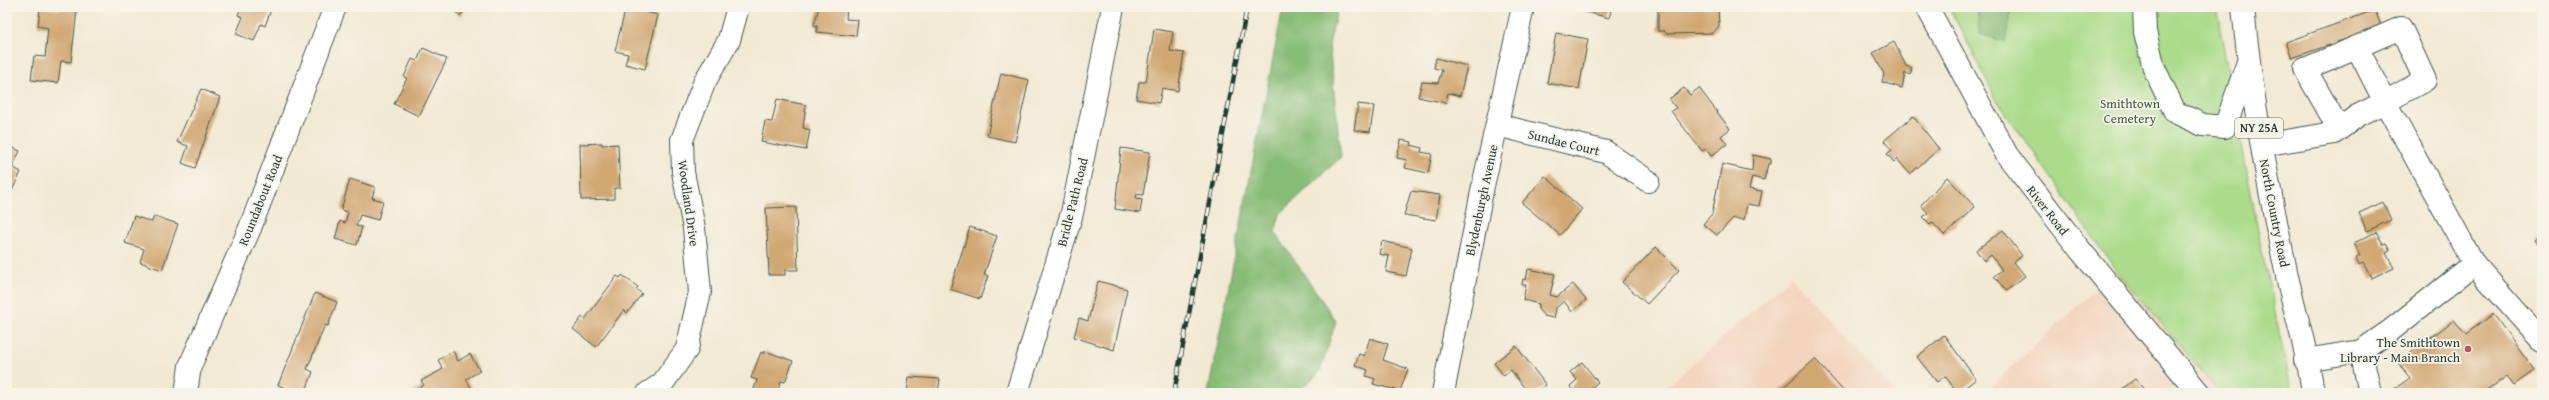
<svg xmlns="http://www.w3.org/2000/svg" width="2549" height="400" viewBox="0 0 2549 400" font-family="'Gentium Book Plus',serif">
<style>
.built{fill:#f3d4be}
.green{fill:#aadc8a;stroke:#648c5f}
.forest{fill:#87bc76;stroke:#537c55}
.building{fill:#d1a772}
.lines{fill:none;stroke-linecap:round;stroke-linejoin:round}
.minor-casing{stroke:#3f574c;stroke-width:24}
.major-casing{stroke:#3f574c;stroke-width:24}
.minor{stroke:#fff;stroke-width:22}
.major{stroke:#fff;stroke-width:22}
.rail-casing{stroke:#1f3d34;stroke-width:4.5}
.rail{stroke:#f7f3e8;stroke-width:3;stroke-dasharray:9;stroke-linecap:butt}
.poi-dot{fill:#d1495b;stroke:#f7f3e8;stroke-width:1.5}
.labels{text-anchor:middle;stroke-width:3.5;stroke-linejoin:round;paint-order:stroke}
.shield{fill:#f7f3e8;stroke:#60746a;stroke-width:1}
.shield-label{font-size:12px;font-weight:bold;fill:#1f3d34}
.park-label{font-size:13px;fill:#3b5d45;stroke:#f7f3e8}
.street-label{font-size:13px;fill:#1f3d34;stroke:#f7f3e8}
.poi-label{font-size:13px;fill:#1f3d34;stroke:#f7f3e8;text-anchor:end}
</style>
<rect width="100%" height="100%" fill="#f7f3e8"/>
<filter id="ink" filterUnits="userSpaceOnUse"><feTurbulence type="fractalNoise" baseFrequency=".025" numOctaves="2"/><feDisplacementMap in="SourceGraphic" scale="8" xChannelSelector="R" yChannelSelector="G"/><feConvolveMatrix kernelMatrix="1 2 1 2 8 2 1 2 1" color-interpolation-filters="sRGB"/></filter>
<filter id="wash" filterUnits="userSpaceOnUse"><feTurbulence type="fractalNoise" baseFrequency=".012" numOctaves="4" result="noise"/><feDisplacementMap in="SourceGraphic" scale="16" xChannelSelector="R" yChannelSelector="G"/><feGaussianBlur stdDeviation="0.9" result="paint"/><feColorMatrix in="noise" values="0 0 0 0 0 0 0 0 0 0 0 0 0 0 0 0 0 1.4 0 .05"/><feComposite in="paint" operator="in"/></filter>
<g filter="url(#wash)">
<rect width="100%" height="100%" fill="#f2e9d3"/>
<g class="built">
<path d="M2116,270l104,123h-236z"/>
<path d="M1791,277l104,116h-235z"/>
</g>
<path class="green" d="M1949,7h267l45,239 31,147h-72l-104,-123 -120,-171z"/>
<g class="forest">
<path d="M1283,7h55l-9,37 12,113 -61,57 -5,18 61,89 -16,51 -24,21h-88z"/>
<path d="M1977,7h35l-6,35 -26,-8z"/>
</g>
<g id="blocks">
<g class="building">
<path d="M241,7h31l-7,19 -4,-2 -7,17 -18,-7 7,-17 -5,-2z"/>
<path d="M450,7h18l-8,9z"/>
<path d="M626,7l32,8 -13,54 -20,-5 3,-10 -13,-3z"/>
<path d="M819,7h28l-1,12 12,1 -2,16 -39,-4v-6l-3,-1z"/>
<path d="M1569,7h43l-3,11z"/>
<path d="M1668,7h50l1,19 -6,7 -46,1 -3,-3h-6v-22h9z"/>
<path d="M40,8l37,2 -6,52 -10,-1 -3,22 -27,-3 3,-24 11,1 3,-29 -10,-2z"/>
<path d="M2375,10l7,19 -45,13 1,3 -8,3 -1,-3 -37,13 -6,-16z"/>
<path d="M1154,29l19,3 -3,19 14,2 -6,38 -16,-3 -3,15 -23,-4 3,-17h7z"/>
<path d="M1556,33l32,6 -9,50 -32,-6z"/>
<path d="M1894,42l12,24 6,2 -2,7 -5,-2 -3,15 -20,-6 2,-8 -11,-21z"/>
<path d="M423,48l24,11 -28,57 -25,-12 13,-26 -3,-1 8,-18 5,2z"/>
<path d="M1436,58l31,8 -7,30 -12,-3 -2,10 -28,-6 4,-15 16,1 4,-13 -8,-2z"/>
<path d="M1001,73l28,7 -14,62 -28,-6z"/>
<path d="M1684,88l6,7 9,-7 31,41 -9,7 6,8 -16,12 -5,-7 -4,2 -31,-40 5,-3 -7,-9z"/>
<path d="M201,89l19,8 -25,71 -13,-5 6,-17 -11,-4z"/>
<path d="M777,99l29,6 -3,23 7,2 -4,20 -45,-8 4,-21 7,1z"/>
<path d="M1358,104l16,2 -4,26 -16,-2z"/>
<path d="M1913,116l26,33 -29,25 -13,-15 -3,3 -7,-8 5,-4 -8,-9z"/>
<path d="M1401,140l11,2 -1,3 11,3 -1,4 11,2 -4,19 -23,-5 2,-8 -10,-2z"/>
<path d="M602,143v2l16,-1 2,44h-6v11l-33,1 -1,-56z"/>
<path d="M7,145l13,6 -8,16 9,5 -14,29z"/>
<path d="M1121,148l29,4 -7,43 -6,-1 -1,4 6,1 -2,14 -25,-4z"/>
<path d="M1753,155l18,4v5h-3l-4,16 -12,-3 -3,12 13,2 -3,15 -12,-2 -3,16 -11,-2 -16,17 -14,-11 9,-10 10,-50 30,7z"/>
<path d="M1545,176l37,33 -22,26 -38,-32z"/>
<path d="M1947,177l28,30 -31,28 -12,-13 -2,2 -7,-7 5,-4 -7,-8z"/>
<path d="M350,179l25,8 -3,11 11,3 -5,19 -18,-5 -4,11 6,1 -5,18 -22,-6 5,-18 5,2 3,-11 -7,-2z"/>
<path d="M1411,191l29,4 -4,25 -32,-5z"/>
<path d="M2383,202l8,18 -24,11 -8,-18z"/>
<path d="M796,207l2,63h-13v5h-16l-3,-67z"/>
<path d="M134,216l18,6 2,-6 24,8 -16,46 -22,-8 4,-13 -19,-6z"/>
<path d="M970,227l27,9 -13,39 4,1 -8,23 -30,-10z"/>
<path d="M2003,230l19,26 -8,6 11,14 -19,15 -12,-15 8,-6 -11,-15 -7,6 -8,-11z"/>
<path d="M2376,232l7,13 3,-1 4,7 -4,2 8,15 -22,11 -9,-16 -4,2 -3,-8 4,-2 -6,-12z"/>
<path d="M2542,235v14l-7,-9z"/>
<path d="M1382,241l30,7 -6,28 -20,-4 3,-16 -10,-2z"/>
<path d="M1656,247l23,23 -32,34 -25,-22z"/>
<path d="M1528,269l27,5 -5,21 7,2 16,-13 13,16 -14,12 -8,-11 -8,7 -2,10 -10,-2 -6,-7 1,-5 -16,-4 3,-15h-4l1,-6 3,1z"/>
<path d="M622,275l16,12 -2,2 6,5 -15,19 -3,-3 -28,37 -23,-18 9,-12 3,2 32,-43 3,2z"/>
<path d="M1098,281l29,8 -13,61 -40,-13 5,-19 9,3z"/>
<path d="M315,293l22,9 -9,24 -3,-1 -18,44 6,3 -8,21h-6l-21,-8z"/>
<path d="M2493,314l42,56 -21,15 -7,-9 -23,17h-87l-3,-4 16,-11 -12,-15 56,-43 12,14z"/>
<path d="M1944,335l32,44 -18,14 -13,-17 -8,6 -20,-25z"/>
<path d="M1370,338l18,6 -5,16 25,9 -8,22 -27,-7 2,-5 -9,-3 2,-6 -13,-5 4,-11 5,2z"/>
<path d="M1516,346l30,39 -11,8h-7l-17,-23 -7,6 -10,-13z"/>
<path d="M453,351l5,10 12,-7 10,17 -14,8 6,10 -6,4h-56l14,-8 -3,-4 22,-12 -5,-9z"/>
<path d="M765,351l28,10 -8,21 -4,-1 -4,12 -24,-1 4,-12 -6,-2 10,-26 4,2z"/>
<path d="M1815,359l30,34h-68z"/>
<path d="M1582,362l16,20 -12,11h-10l-6,-7 7,-6 -7,-8z"/>
<path d="M909,377l31,2 -2,14h-31z"/>
<path d="M2135,379l12,14h-30z"/>
</g>
</g>
</g>
<g filter="url(#ink)">
<use href="#blocks" fill-opacity="0" stroke="#3f574c" stroke-width="1"/>
<g class="lines">
<defs>
<g id="minor">
<path d="M1927,7l80,148 74,96 118,142"/>
<path d="M2144,7l1,25 9,36 21,44 28,13 22,2 23,-65"/>
<path d="M1497,125l109,27 42,29"/>
<path d="M2339,129l-34,-60 96,-41 24,52 -40,22 -28,-55"/>
<path d="M2262,145l72,-12 23,-17 28,-14 89,162 -84,67 -29,20 9,42"/>
<path d="M2474,264l68,77"/>
<path d="M2305,360l56,-9"/>
<path d="M186,393l4,-27 60,-138 85,-221"/>
<path d="M648,393l14,-9 25,-35 13,-57 -6,-64 -11,-56 -1,-32 23,-59 24,-41 9,-33"/>
<path d="M1017,393l55,-180 41,-206"/>
<path d="M1443,393l40,-207 40,-179"/>
</g>
<path id="major" d="M2243,7c8,89 25,177 43,264 8,40 22,81 27,122"/>
</defs>
<use href="#minor" class="minor-casing"/>
<use href="#major" class="major-casing"/>
<use href="#minor" class="minor"/>
<use href="#major" class="major"/>
<defs>
<path id="rail" d="M1174,393l73,-386"/>
</defs>
<use href="#rail" class="rail-casing"/>
<use href="#rail" class="rail"/>
</g>
</g>
<circle class="poi-dot" cx="2468" cy="349" r="4"/>
<g class="labels">
<rect class="shield" x="2235" y="118" width="48" height="20" rx="3"/>
<g class="shield-label">
<text x="2259" y="132">NY 25A</text>
</g>
<g class="park-label">
<text x="2130" y="108">Smithtown<tspan x="2130" dy="15">Cemetery</tspan></text>
</g>
<g class="street-label">
<text transform="translate(1564 142) rotate(14)" y="5">Sundae Court</text>
<text transform="translate(260 200) rotate(-68)" y="5">Roundabout Road</text>
<text transform="translate(1481 200) rotate(-78)" y="5">Blydenburgh Avenue</text>
<text transform="translate(1072 202) rotate(-76)" y="5">Bridle Path Road</text>
<text transform="translate(689 203) rotate(82)" y="5">Woodland Drive</text>
<text transform="translate(2048 210) rotate(52)" y="5">River Road</text>
<text transform="translate(2275 213) rotate(79)" y="5">North Country Road</text>
</g>
<g class="poi-label">
<text x="2460" y="347">The Smithtown<tspan x="2460" dy="15">Library - Main Branch</tspan></text>
</g>
</g>
<rect width="2549" height="400" fill="none" stroke="#f7f3e8" stroke-width="24"/>
</svg>
